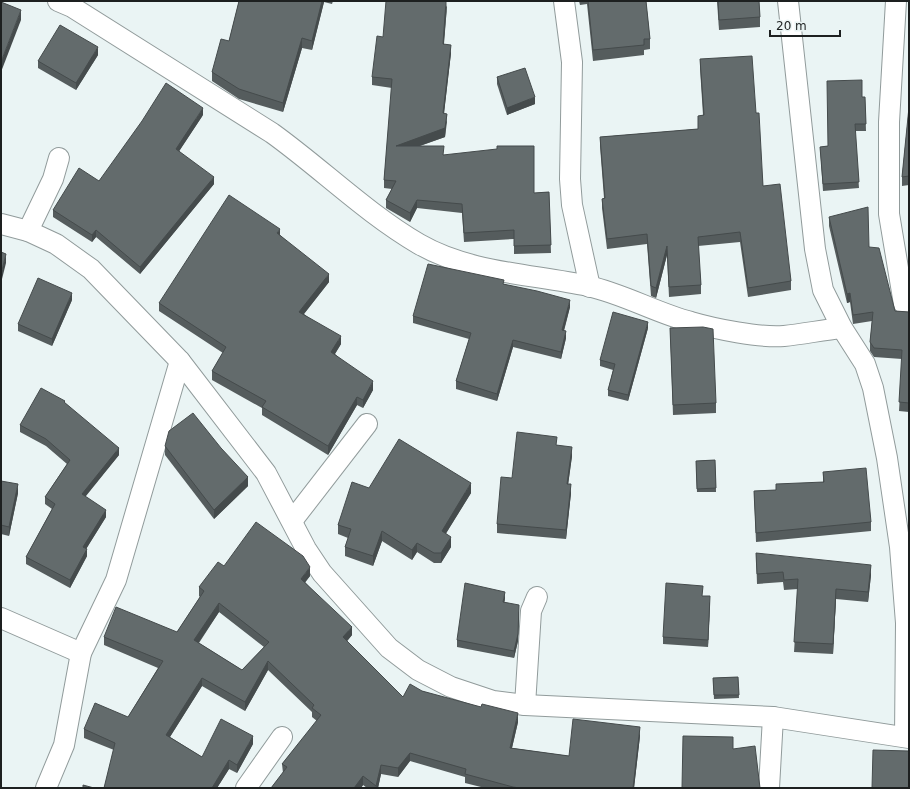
<svg xmlns="http://www.w3.org/2000/svg" width="910" height="789" viewBox="0 0 910 789" font-family="'DejaVu Sans',sans-serif">
<style>
.lines{fill:none;stroke-linecap:round;stroke-linejoin:round}
.street-casing{stroke:#919b9b;stroke-width:22}
.street{stroke:#fff;stroke-width:20}
.wall{fill:#555c5d;fill-rule:evenodd}
.shaded-wall{fill:#454b4c}
.building{fill:#636b6c;stroke:#454b4c;fill-rule:evenodd}
</style>
<rect width="100%" height="100%" fill="#eaf4f4"/>
<g class="lines">
<defs>
<g id="street">
<path d="M58,1l14,6 200,126c50,36 94,80 147,111 50,29 113,30 169,42 36,8 68,27 103,36 24,7 69,16 93,14 19,-2 39,-6 58,-8"/>
<path d="M564,1l8,61 -2,117 2,26 18,82"/>
<path d="M788,1l27,248 8,41 19,38 23,36 8,24 14,70 13,89 6,76 -1,114"/>
<path d="M896,1l-7,121v92l15,90"/>
<path d="M1,224l27,7 28,13 35,25 89,92 86,112 40,76 16,24 67,75 29,22 33,17 42,14 32,4 248,12 136,21"/>
<path d="M28,231l25,-52 6,-21"/>
<path d="M292,521l75,-97"/>
<path d="M1,618l80,35"/>
<path d="M525,705l6,-94 6,-14"/>
<path d="M46,788l18,-43 17,-92 35,-73 64,-219"/>
<path d="M246,788l36,-51"/>
<path d="M769,788l4,-71"/>
</g>
</defs>
<use href="#street" class="street-casing"/>
<use href="#street" class="street"/>
</g>
<g class="wall">
<path d="M239,1h94l-1,3 -8,-2 -12,48 -10,-2 -19,64 -44,-13 -27,-18v-9l17,-31z"/>
<path d="M579,1h67l4,38v10l-6,1v5l-51,6 -6,-57 -7,1z"/>
<path d="M717,1h42l1,16v10l-41,3z"/>
<path d="M447,6l-3,38 7,9 -7,60 3,9 -2,15 -25,9 24,9 90,38 15,-1 2,61 -37,1v-15l-50,3 -2,-29 -45,-5 -7,14 -24,-14v-8l6,-11 -8,-1v-8l8,-92 -20,-3v-8z"/>
<path d="M98,55l-22,35 -38,-22v-7z"/>
<path d="M700,59l56,54 7,73 28,95v9l-43,7 -8,-55 -42,4 3,39v9l-32,3 -2,-42 -11,43 -5,-2 -4,-52 -40,5 -5,-41v-9l2,-1 -4,-52v-9l98,-8v-13l5,-1 -3,-47z"/>
<path d="M497,77l38,27 -28,11 -10,-31z"/>
<path d="M862,97h3l1,34h-11l4,57 -36,3 -3,-44 8,-1z"/>
<path d="M909,107v78l-7,1v-9z"/>
<path d="M203,115l-24,36 35,33 -74,90 -44,-37 -4,5 -39,-25v-7z"/>
<path d="M829,217l40,30 26,64 14,1v100l-10,-1 3,-52 -28,-2 -4,-6v-9l2,-21 -19,3 -3,-22 -3,1 -18,-77z"/>
<path d="M280,235l49,47 -25,32 37,30 -6,10 38,36 -10,18 -6,-3 -29,50 -66,-40v-7l-50,-28v-9l11,-18 -64,-42v-8z"/>
<path d="M504,284l66,23 -6,24 2,7 -5,21 -48,-12 -16,54 -41,-12v-8l13,-42 -56,-16v-7z"/>
<path d="M72,300l-20,46 -34,-15v-7z"/>
<path d="M648,328l-20,73 -20,-5v-6l5,-20 -13,-4v-6z"/>
<path d="M670,328l46,75v10l-43,2z"/>
<path d="M65,403l54,52 -34,41 21,21 -20,32 1,7 -17,32 -44,-24v-7l26,-48 -7,-5v-7l22,-33 -21,-18 -26,-14v-7z"/>
<path d="M557,445l15,11 -4,28 3,9 -5,46 -69,-6v-9l15,-46z"/>
<path d="M165,446l83,40 -34,33 -49,-64z"/>
<path d="M715,460l1,32h-19l-1,-31z"/>
<path d="M823,472l48,50v9l-115,11 -2,-51 22,-1 47,-8z"/>
<path d="M1,481l17,12 -9,43 -8,-2z"/>
<path d="M369,488l102,5 -25,40 5,14 -10,16h-7l-17,-11 -5,8 -30,-19 -9,25 -28,-10v-9l3,-9 -10,-4v-9z"/>
<path d="M756,553l115,22 -3,27 -32,-3 -3,55 -39,-2 4,-63 -14,1 -1,-8 -26,2z"/>
<path d="M224,566l86,10 -5,6 47,53 -5,6 56,56 19,-6 96,31 -6,26 57,8 71,-20 -6,52h-149l-20,-5v-6l-55,-16 -12,16 -17,-3 -3,14h-11l-4,-3 -2,3h-90l12,-15 -1,-9 35,-43 -5,-4v-5l-44,-42 -23,41 -43,-25 -32,51 32,20 51,-13 -16,29 -8,-4 -12,19h-113l10,-38 -30,-12v-9l44,-12 30,-49 -54,-23v-8l73,-5 23,-35 -1,-1v-9zM219,612l45,35 -22,23 -43,-27z"/>
<path d="M703,596l7,7 -2,44 -45,-3v-7z"/>
<path d="M505,599l-1,3 15,10 -1,29 -4,17 -57,-11v-7z"/>
<path d="M738,677l1,21 -25,1 -1,-21z"/>
</g>
<g class="shaded-wall">
<path d="M322,1h2v1l-12,48v-9z"/>
<path d="M447,1v5l-4,46v-8z"/>
<path d="M21,10v10l-20,52v-10z"/>
<path d="M302,38v10l-19,64v-9z"/>
<path d="M451,45v8l-8,69v-9z"/>
<path d="M98,47v8l-22,35v-7z"/>
<path d="M535,97v7l-28,11v-7z"/>
<path d="M203,108v7l-27,41v-7z"/>
<path d="M447,114l-2,23 -49,17v-8z"/>
<path d="M214,177v7l-74,90v-7z"/>
<path d="M417,200v8l-7,14v-9z"/>
<path d="M280,229v8l-3,-4z"/>
<path d="M96,230v7l-4,5v-7z"/>
<path d="M667,246v9l-11,43v-10z"/>
<path d="M6,254v9l-5,20v-9z"/>
<path d="M329,274v8l-30,38v-8z"/>
<path d="M72,293v7l-20,46v-7z"/>
<path d="M850,293v9l-3,1v-9z"/>
<path d="M570,300v7l-8,30v-7z"/>
<path d="M648,322v6l-20,73v-6z"/>
<path d="M566,331v7l-5,21v-7z"/>
<path d="M341,336v8l-10,16v-8z"/>
<path d="M513,340v7l-16,54v-7z"/>
<path d="M373,381v9l-10,18v-8z"/>
<path d="M357,397v8l-29,50v-9z"/>
<path d="M572,447v9l-5,37v-9z"/>
<path d="M119,448v7l-37,46v-7z"/>
<path d="M248,477v9l-34,33v-9z"/>
<path d="M471,483v10l-29,47v-9z"/>
<path d="M18,484v9l-9,43v-9z"/>
<path d="M571,484v9l-5,46v-9z"/>
<path d="M106,510v7l-23,37v-7z"/>
<path d="M382,531v10l-9,25v-10z"/>
<path d="M451,537v10l-10,16v-10z"/>
<path d="M417,543v9l-5,8v-10z"/>
<path d="M87,549v7l-17,32v-8z"/>
<path d="M871,565v10l-3,27v-10z"/>
<path d="M310,567v9l-9,12v-9z"/>
<path d="M836,589v10l-3,55v-10z"/>
<path d="M505,592v7l-2,10v-7z"/>
<path d="M710,596v7l-2,44v-7z"/>
<path d="M219,603v9l-25,37v-9z"/>
<path d="M519,605l-1,36 -4,17v-7z"/>
<path d="M352,627v8l-9,11v-9z"/>
<path d="M268,661v9l-23,41v-9z"/>
<path d="M202,678v8l-36,57v-8z"/>
<path d="M518,713v9l-8,34v-8z"/>
<path d="M640,727v9l-6,52h-1z"/>
<path d="M253,736v8l-16,29v-8z"/>
<path d="M410,753v8l-12,16v-9z"/>
<path d="M229,760v9l-12,19h-5z"/>
<path d="M381,765v9l-3,14h-2z"/>
<path d="M363,776v9l-2,3h-7z"/>
</g>
<g class="building">
<path d="M239,1h83l-10,40 -10,-3 -19,65 -44,-14 -27,-17 9,-33 8,2z"/>
<path d="M386,1h60l-3,43 8,1 -8,68 4,1 -2,14 -49,18h48l-1,9 54,-6v-3h37v47l15,-1 2,53 -37,1v-16l-50,3 -2,-29 -45,-4 -7,13 -24,-13 10,-19 -12,-1 8,-101 -20,-2 5,-41 6,1z"/>
<path d="M588,1h58l4,38h-6v6l-51,5z"/>
<path d="M718,1h41l1,16 -41,3z"/>
<path d="M1,2l20,8 -20,52z"/>
<path d="M60,25l38,22 -22,36 -38,-22z"/>
<path d="M752,56l4,57h3l4,73 17,-2 11,97 -43,7 -8,-56 -42,5 3,48 -32,2 -2,-41 -11,42 -5,-2 -4,-52 -40,5 -5,-40 3,-1 -5,-61 98,-8v-13l6,-1 -4,-56z"/>
<path d="M525,68l10,29 -28,11 -10,-31z"/>
<path d="M862,80v17h3l1,27h-11l4,58 -36,2 -3,-37 8,-1 -1,-65z"/>
<path d="M166,83l37,25 -27,41 38,28 -74,90 -44,-37 -4,5 -39,-25 26,-42 20,13 43,-60z"/>
<path d="M909,107v69l-7,1z"/>
<path d="M229,195l51,34 -3,4 52,41 -30,38 42,24 -10,16 42,29 -10,19 -6,-3 -29,49 -66,-39 4,-6 -54,-30 14,-24 -67,-44z"/>
<path d="M868,207l1,40 10,1 16,63 14,1v91l-10,-1 3,-52 -28,-2 -4,-6 3,-30 -20,3 -3,-22 -3,1 -18,-77z"/>
<path d="M1,252l5,2 -5,20z"/>
<path d="M428,264l76,16 -1,4 34,7 33,9 -8,30 4,1 -5,21 -48,-12 -16,54 -41,-13 15,-48 -58,-17z"/>
<path d="M38,278l34,15 -20,46 -34,-15z"/>
<path d="M613,312l35,10 -20,73 -20,-5 7,-26 -15,-4z"/>
<path d="M703,327l10,2 3,74 -43,2 -3,-77z"/>
<path d="M41,388l24,13 -1,1 55,46 -37,46 24,16 -23,37 4,2 -17,31 -44,-23 29,-53 -10,-7 25,-37 -24,-21 -26,-14z"/>
<path d="M193,413l28,35 27,29 -34,33 -49,-64 4,-15z"/>
<path d="M517,432l40,5 -1,8 16,2 -5,37h4l-5,46 -69,-6 4,-47 11,1z"/>
<path d="M399,439l72,44 -29,48 9,6 -10,16h-7l-17,-10 -5,7 -30,-19 -9,25 -28,-9 6,-18 -13,-4 14,-43 17,6z"/>
<path d="M715,460l1,28 -19,1 -1,-28z"/>
<path d="M866,468l5,54 -115,11 -2,-42 22,-1v-6l48,-2 -1,-10z"/>
<path d="M1,481l17,3 -9,43 -8,-2z"/>
<path d="M256,522l47,34 7,11 -9,12 51,48 -9,10 60,60 7,-13 12,7 59,16 1,-3 36,9 -8,35 59,8 4,-37 67,8 -7,61h-113l-7,-1 -48,-13 1,-5 -56,-16 -12,15 -17,-3 -5,21 -13,-10 -9,12h-83l16,-21 -5,-3 39,-49 -9,-7 2,-3 -46,-44 -23,41 -43,-24 -36,57 36,22 19,-38 32,17 -16,29 -8,-5 -17,28h-108l11,-45 -31,-14 11,-26 33,14 35,-56 -59,-24 12,-30 61,25 27,-41 -5,-4 19,-25 6,4zM219,603l50,39 -27,28 -48,-30z"/>
<path d="M756,553l115,12 -3,27 -32,-3 -3,55 -39,-2 4,-63 -14,1 -1,-8 -26,2z"/>
<path d="M465,583l40,9 -2,10 16,3 -1,29 -4,17 -57,-11z"/>
<path d="M666,583l37,3 -1,10h8l-2,44 -45,-3z"/>
<path d="M738,677l1,18h-25l-1,-17z"/>
<path d="M683,736l50,1v12l22,-3 5,42h-78z"/>
<path d="M873,750l36,1v37h-37z"/>
<path d="M83,785l11,3h-11z"/>
</g>
<rect width="910" height="789" fill="none" stroke="#1d2020" stroke-width="4"/>
<path d="M770 30v6h70v-6" fill="none" stroke="#1d2020" stroke-width="2"/>
<text x="776" y="30" font-size="12" fill="#1d2020" stroke="#eaf4f4" stroke-width="3" paint-order="stroke">20 m</text>
</svg>
